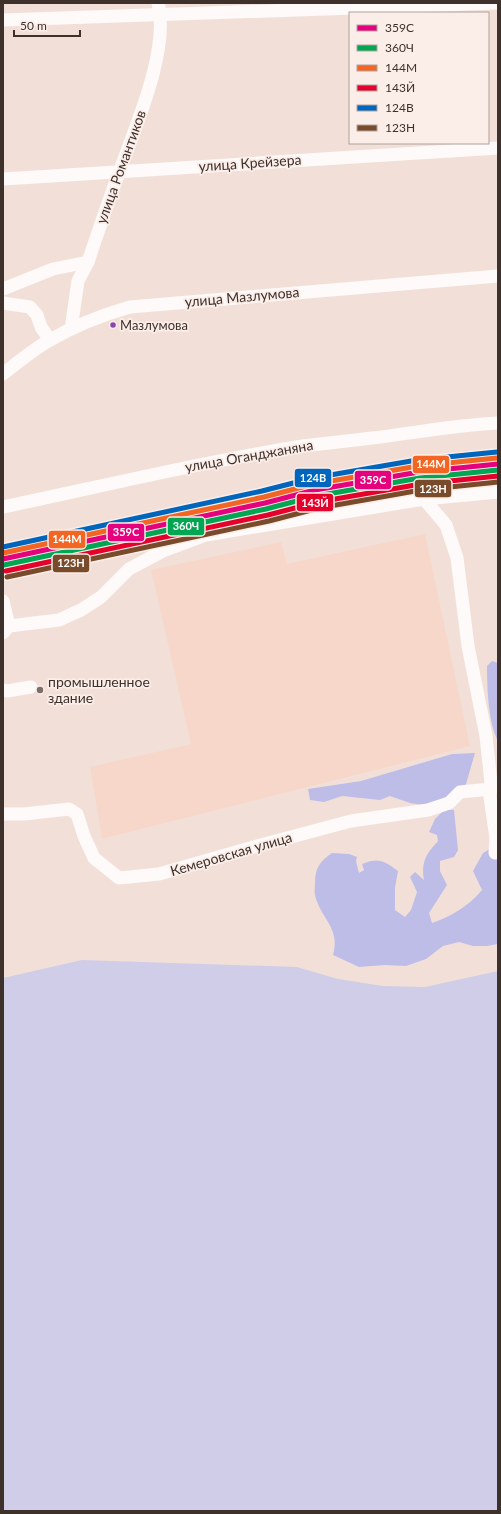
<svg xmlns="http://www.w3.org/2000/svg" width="501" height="1514" viewBox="0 0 501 1514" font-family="Lato,sans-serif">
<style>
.built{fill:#f6d7ca}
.green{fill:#cfcde8}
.forest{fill:#bdbde8}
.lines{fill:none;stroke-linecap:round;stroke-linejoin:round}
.minor{stroke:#fdfaf9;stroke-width:13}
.rail{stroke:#c5c1be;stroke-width:2.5;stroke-dasharray:7 7;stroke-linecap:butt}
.rail-1-casing{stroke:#fbede8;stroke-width:8}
.rail-2-casing{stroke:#fbede8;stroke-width:8}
.rail-3-casing{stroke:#fbede8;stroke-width:8}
.rail-4-casing{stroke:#fbede8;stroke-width:8}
.rail-5-casing{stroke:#fbede8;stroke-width:8}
.rail-6-casing{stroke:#fbede8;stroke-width:8}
.rail-1{stroke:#e5007d;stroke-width:5}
.rail-2{stroke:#00a651;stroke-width:5}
.rail-3{stroke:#f26522;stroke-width:5}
.rail-4{stroke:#e4002b;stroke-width:5}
.rail-5{stroke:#0065bd;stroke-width:5}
.rail-6{stroke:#7a4b2a;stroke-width:5}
.bus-dot{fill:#8e44ad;stroke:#fbede8;stroke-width:1.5}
.poi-dot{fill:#7d6e68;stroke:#fbede8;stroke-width:1.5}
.labels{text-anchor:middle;stroke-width:3.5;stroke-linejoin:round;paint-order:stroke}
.bus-label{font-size:13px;fill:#3e312c;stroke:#fbede8;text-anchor:start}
.street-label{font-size:14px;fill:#3e312c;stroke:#fbede8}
.poi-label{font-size:14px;fill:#3e312c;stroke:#fbede8;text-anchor:start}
.line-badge{stroke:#fbede8;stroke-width:1.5}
.badge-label{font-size:11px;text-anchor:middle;font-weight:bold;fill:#fff}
</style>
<rect width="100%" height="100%" fill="#f2e0d8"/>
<path class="built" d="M425,534l45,212 -368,93 -12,-72 101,-23 -40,-174 130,-28 6,22z"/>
<path class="green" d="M82,960l215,7 41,12 45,7 42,1 73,-16v540h-495v-533z"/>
<g class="forest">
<path d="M492,661l6,2v78c-10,-18 -11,-54 -11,-75z"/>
<path d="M475,753l-9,31 -8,7 -21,13 -15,1 -12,-2 -20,-7 -10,4 -38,-4 -18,6 -14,-2 -2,-11 53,-8 91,-27z"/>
<path d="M445,809l9,1 4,40 -4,7 -14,4v10l7,14 -18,28 3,10c18,-6 38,-18 50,-33l-9,-19 10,-18 12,-7 3,2v96l-11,2h-14l-14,-4 -16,4 -17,13 -20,7 -21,-1 -26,2 -26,-12c8,-27 -13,-37 -18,-60 -1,-3 0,-8 0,-12 0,-15 5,-22 17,-30l17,1 8,3 -1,4 3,12 5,-3 -2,-6c17,-7 22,-3 36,7l-3,17v22l10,7 6,-7 6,-18 -7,-15 5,-5 9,8c-3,-18 2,-26 14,-39l-1,-6 -8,-3 6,-13z"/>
</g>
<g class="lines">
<g class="minor">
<path d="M3,20l495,-17"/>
<path d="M3,179l495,-31"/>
<path d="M3,289l50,-20 35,-7"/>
<path d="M3,303l27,4 7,8 4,12 9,13"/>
<path d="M71,329l7,-48 10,-19c10,-30 20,-60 31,-89 16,-46 51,-123 39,-170"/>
<path d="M3,374c15,-12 31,-25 47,-34 26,-15 52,-25 80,-33l368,-31"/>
<path d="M424,499l22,26 11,33 11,88 18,90 5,47 -1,14 6,41 -1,15"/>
<path d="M3,507c100,-21 199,-45 300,-61 23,-3 46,-5 69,-8 42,-5 83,-13 126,-15"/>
<path d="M3,601l6,25"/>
<path d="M3,633l6,-7 50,-6 22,-10 20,-13 28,-28 34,-18 43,-16 218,-36 74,-7"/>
<path d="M3,690l4,1 24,-4"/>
<path d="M3,814h21l45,-5 8,5 7,22 10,22 25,20 40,-4 98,-28 94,-25 77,-11 21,-7 11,-11 31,-3"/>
</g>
<g class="rail">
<path d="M31,538l61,-11"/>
<path d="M3,552l334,-72 104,-17 57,-7"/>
<path d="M3,567c156,-35 312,-73 471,-94"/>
</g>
<defs>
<path id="rail-1" d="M3,559l262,-56 50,-13 104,-18 79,-8"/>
<path id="rail-2" d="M4,565l262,-56 50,-13 104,-18 78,-8"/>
<path id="rail-3" d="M3,553l261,-56 50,-13 104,-18 79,-8"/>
<path id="rail-4" d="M6,571l262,-56 50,-13 103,-18 77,-8"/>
<path id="rail-5" d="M3,547l259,-56 51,-13 104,-18 80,-8"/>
<path id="rail-6" d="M7,577l262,-56 50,-13 102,-18 77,-8"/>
</defs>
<use href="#rail-1" class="rail-1-casing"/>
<use href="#rail-2" class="rail-2-casing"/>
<use href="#rail-3" class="rail-3-casing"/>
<use href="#rail-4" class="rail-4-casing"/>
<use href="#rail-5" class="rail-5-casing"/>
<use href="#rail-6" class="rail-6-casing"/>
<use href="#rail-1" class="rail-1"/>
<use href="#rail-2" class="rail-2"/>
<use href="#rail-3" class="rail-3"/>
<use href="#rail-4" class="rail-4"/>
<use href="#rail-5" class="rail-5"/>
<use href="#rail-6" class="rail-6"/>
</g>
<circle class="bus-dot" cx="113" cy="325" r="3.5"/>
<circle class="poi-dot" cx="40" cy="690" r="4"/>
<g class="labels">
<g class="bus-label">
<text x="120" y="330">Мазлумова</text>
</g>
<g class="street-label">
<text transform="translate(250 163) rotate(-4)" y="5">улица Крейзера</text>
<text transform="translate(121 167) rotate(-70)" y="5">улица Романтиков</text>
<text transform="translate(242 297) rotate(-5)" y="5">улица Мазлумова</text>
<text transform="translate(249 456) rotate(-10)" y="5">улица Оганджаняна</text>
<text transform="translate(231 854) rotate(-16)" y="5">Кемеровская улица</text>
</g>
<g class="poi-label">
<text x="48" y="687">промышленное<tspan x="48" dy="16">здание</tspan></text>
</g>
</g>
<g class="line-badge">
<rect x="412" y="455" width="38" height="19" rx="4" fill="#f26522"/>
<rect x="294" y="468" width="38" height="20" rx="4" fill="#0065bd"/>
<rect x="354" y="470" width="38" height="20" rx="4" fill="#e5007d"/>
<rect x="414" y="479" width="38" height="19" rx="4" fill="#7a4b2a"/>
<rect x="296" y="493" width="38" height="19" rx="4" fill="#e4002b"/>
<rect x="167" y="517" width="38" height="19" rx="4" fill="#00a651"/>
<rect x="107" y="523" width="38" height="19" rx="4" fill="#e5007d"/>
<rect x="48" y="530" width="38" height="19" rx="4" fill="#f26522"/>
<rect x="52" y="554" width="38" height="19" rx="4" fill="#7a4b2a"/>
</g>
<g class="badge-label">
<text x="431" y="468">144М</text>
<text x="313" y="482">124В</text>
<text x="373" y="484">359С</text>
<text x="433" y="493">123Н</text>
<text x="315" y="507">143Й</text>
<text x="186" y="530">360Ч</text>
<text x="126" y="536">359С</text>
<text x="67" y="543">144М</text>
<text x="71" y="567">123Н</text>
</g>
<rect width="501" height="1514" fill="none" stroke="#3e312c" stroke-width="8"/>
<rect x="349" y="12" width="140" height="132" fill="#fbede8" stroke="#afa29d"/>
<rect x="357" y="25" width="20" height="6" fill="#e5007d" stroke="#afa29d"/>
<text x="385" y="32" font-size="12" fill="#3e312c">359С</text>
<rect x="357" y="45" width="20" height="6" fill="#00a651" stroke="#afa29d"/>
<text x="385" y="52" font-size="12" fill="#3e312c">360Ч</text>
<rect x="357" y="65" width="20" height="6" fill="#f26522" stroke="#afa29d"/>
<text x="385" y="72" font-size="12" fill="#3e312c">144М</text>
<rect x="357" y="85" width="20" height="6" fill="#e4002b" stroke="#afa29d"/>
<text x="385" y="92" font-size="12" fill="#3e312c">143Й</text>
<rect x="357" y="105" width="20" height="6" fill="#0065bd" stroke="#afa29d"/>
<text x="385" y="112" font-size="12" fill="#3e312c">124В</text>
<rect x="357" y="125" width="20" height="6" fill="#7a4b2a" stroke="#afa29d"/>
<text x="385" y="132" font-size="12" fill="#3e312c">123Н</text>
<path d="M14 30v6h66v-6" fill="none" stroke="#3e312c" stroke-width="2"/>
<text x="20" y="30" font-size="12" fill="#3e312c" stroke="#fbede8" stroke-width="3" paint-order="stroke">50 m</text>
</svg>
